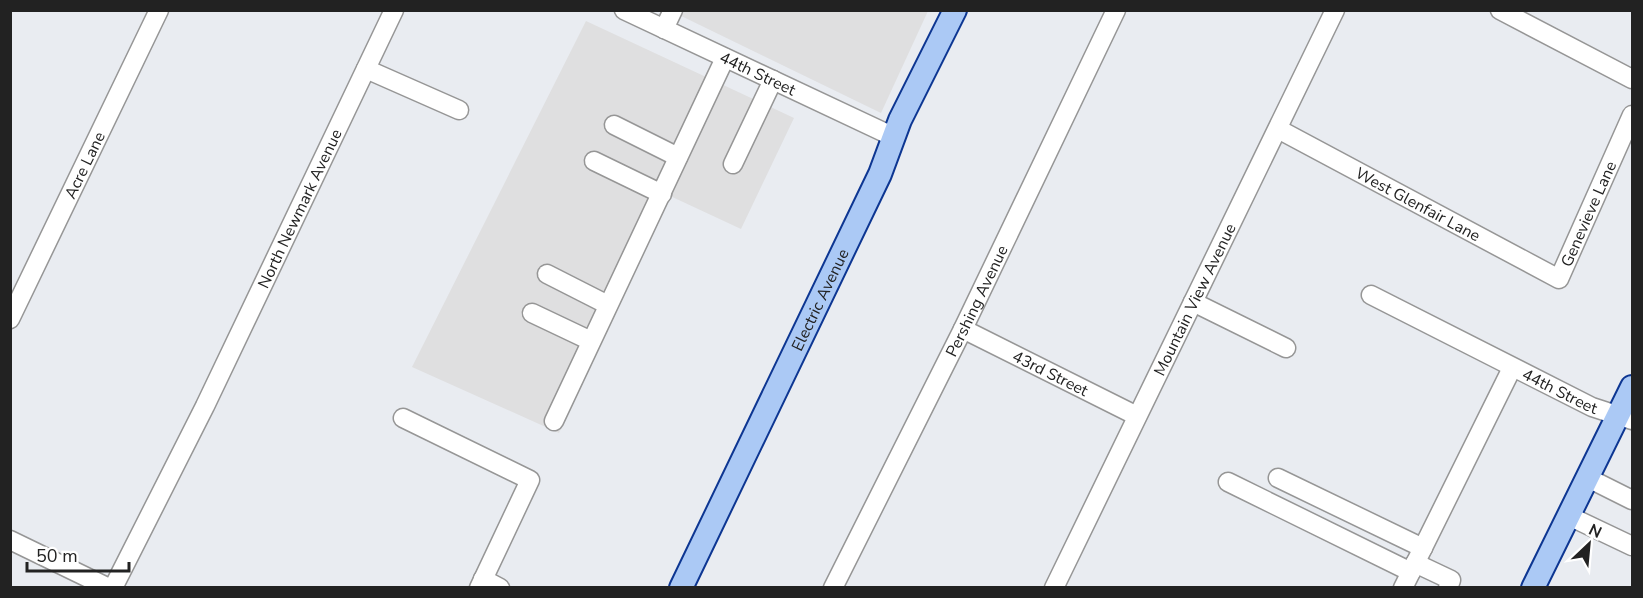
<svg xmlns="http://www.w3.org/2000/svg" width="1643" height="598" viewBox="0 0 1643 598" font-family="'Nunito Sans',sans-serif">
<style>
.residential{fill:#dfdfe0}
.lines{fill:none;stroke-linecap:round;stroke-linejoin:round}
.minor-casing{stroke:#969696;stroke-width:21}
.major-casing{stroke:#0d3692;stroke-width:26}
.minor{stroke:#fff;stroke-width:18}
.major{stroke:#abc9f5;stroke-width:22}
.labels{text-anchor:middle;stroke-width:5;stroke-linejoin:round;paint-order:stroke}
.street-label{font-size:16px;fill:#222;stroke:#fff}
</style>
<rect width="100%" height="100%" fill="#e9ecf1"/>
<g class="residential">
<path d="M671,11h257l-47,102z"/>
<path d="M586,21l208,97 -53,111 -73,-34 -109,238 -147,-66z"/>
</g>
<g class="lines">
<defs>
<g id="minor">
<path id="s1" d="M624,10l270,127"/>
<path d="M1500,10l132,69"/>
<path d="M664,29l9,-19"/>
<path d="M366,69l93,41"/>
<path d="M614,125l64,32"/>
<path id="s2" d="M1278,129l281,150 73,-164"/>
<path d="M594,161l68,33"/>
<path d="M733,164l40,-84"/>
<path d="M547,274l61,31"/>
<path id="s3" d="M1371,295l221,112 40,13"/>
<path d="M1193,302l93,46"/>
<path d="M532,313l59,28"/>
<path id="s4" d="M10,319l149,-309"/>
<path id="s5" d="M963,329l174,87"/>
<path d="M403,418l127,62 -51,108"/>
<path d="M554,421l171,-363"/>
<path d="M1278,478l145,70"/>
<path d="M1588,478l44,22"/>
<path d="M1228,482l183,90"/>
<path d="M1569,516l63,30"/>
<path d="M10,540l99,48"/>
<path d="M1415,563l36,17 -3,8"/>
<path d="M483,579l17,9"/>
<path id="s6" d="M113,588l92,-182 189,-396"/>
<path id="s7" d="M833,588l130,-259 153,-319"/>
<path id="s8" d="M1054,588l281,-578"/>
<path d="M1403,588l109,-220"/>
</g>
<g id="major">
<path id="s9" d="M681,588l199,-414 20,-54 55,-110"/>
<path d="M1533,588l99,-201"/>
</g>
</defs>
<use href="#minor" class="minor-casing"/>
<use href="#major" class="major-casing"/>
<use href="#minor" class="minor"/>
<use href="#major" class="major"/>
</g>
<g class="labels">
<g class="street-label">
<text dy="6" stroke="none"><textPath href="#s1" startOffset="148">44th Street</textPath></text>
<text dy="6" stroke="none"><textPath href="#s4" startOffset="171">Acre Lane</textPath></text>
<text dy="6" stroke="none"><textPath href="#s2" startOffset="159">West Glenfair Lane</textPath></text>
<text dy="6" stroke="none"><textPath href="#s6" startOffset="423">North Newmark Avenue</textPath></text>
<text dy="6" stroke="none"><textPath href="#s2" startOffset="390">Genevieve Lane</textPath></text>
<text dy="6" stroke="none"><textPath href="#s9" startOffset="320">Electric Avenue</textPath></text>
<text dy="6" stroke="none"><textPath href="#s8" startOffset="321">Mountain View Avenue</textPath></text>
<text dy="6" stroke="none"><textPath href="#s7" startOffset="321">Pershing Avenue</textPath></text>
<text dy="6" stroke="none"><textPath href="#s5" startOffset="98">43rd Street</textPath></text>
<text dy="6" stroke="none"><textPath href="#s3" startOffset="212">44th Street</textPath></text>
</g>
</g>
<rect width="1643" height="598" fill="none" stroke="#222222" stroke-width="24"/>
<g transform="translate(1589 544) rotate(26)" stroke="#ffffff" stroke-width="4.5" paint-order="stroke">
<path d="M0-4.5L10 22L0 15L-10 22Z" fill="#222222"/>
<text y="-9" font-size="16" font-weight="bold" text-anchor="middle" fill="#222222">N</text>
</g>
<path d="M27 562v9h102v-9" fill="none" stroke="#222222" stroke-width="3"/>
<text x="36" y="562" font-size="18" fill="#222222" stroke="#ffffff" stroke-width="4.5" paint-order="stroke">50 m</text>
</svg>
